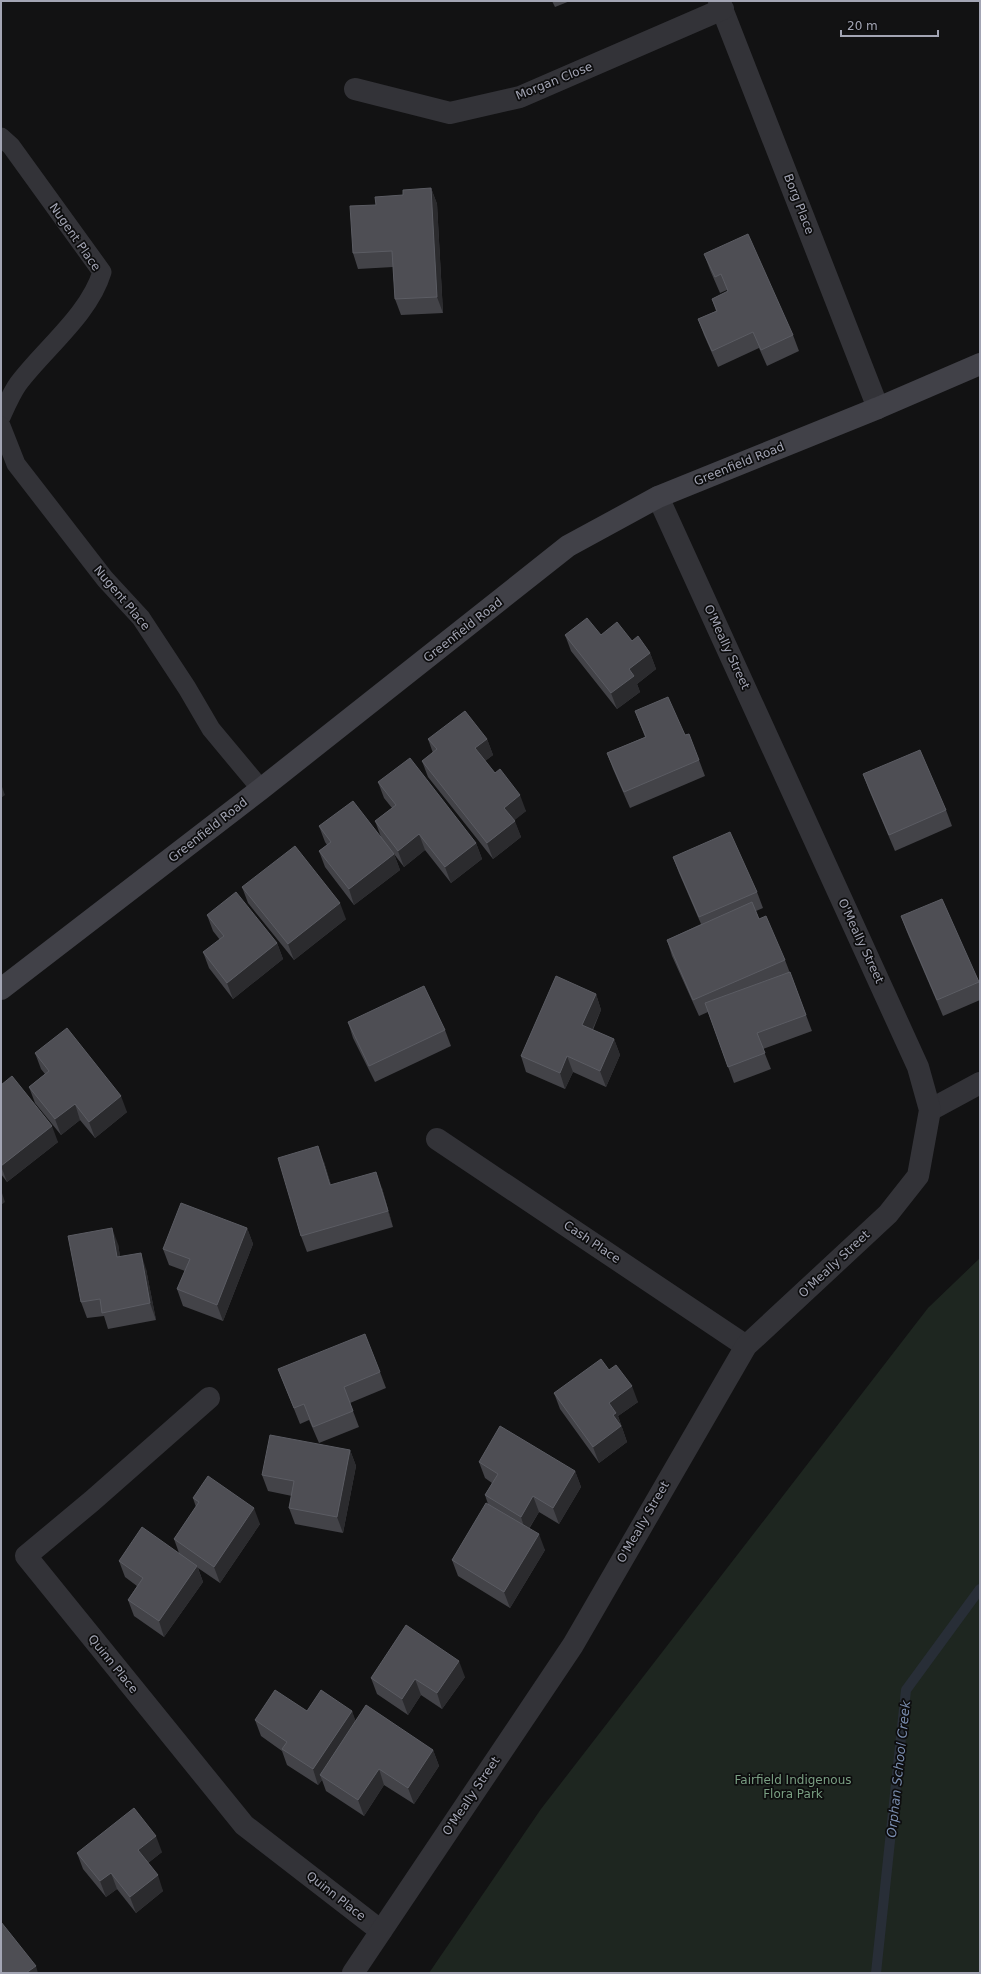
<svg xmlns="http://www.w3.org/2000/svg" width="981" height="1974" viewBox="0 0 981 1974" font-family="'DejaVu Sans',sans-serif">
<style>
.green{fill:#1e2620}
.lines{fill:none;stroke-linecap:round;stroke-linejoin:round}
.stream{stroke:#282e37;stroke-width:10}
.lane{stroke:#333338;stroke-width:19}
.street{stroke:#333338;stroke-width:22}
.secondary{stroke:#414148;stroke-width:22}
.wall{fill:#434348}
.shaded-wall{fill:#2b2b2e}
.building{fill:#4e4e54;stroke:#5b5c63}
.labels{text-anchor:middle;stroke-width:3.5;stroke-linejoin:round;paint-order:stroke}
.street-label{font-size:12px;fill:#a3a5b4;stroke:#0d0d0e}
.park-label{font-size:12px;fill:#7a9f83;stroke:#0d0d0e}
.water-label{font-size:13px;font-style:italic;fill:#7a8daf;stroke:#0d0d0e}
</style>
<rect width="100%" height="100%" fill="#121213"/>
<path class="green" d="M980,1258v715h-551l112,-164 387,-501z"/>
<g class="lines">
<path class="stream" d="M876,1973l30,-283 74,-101"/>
<g class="lane">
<path d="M1,137l10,9 91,126c-13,43 -58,77 -84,112 -7,10 -12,22 -17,33"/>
<path d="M1,426l15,38 89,115 36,39 46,70 24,41 50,60"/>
</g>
<g class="street">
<path d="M719,1l159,407"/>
<path d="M355,89l95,24 70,-16 203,-88"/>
<path d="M930,1110l50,-27"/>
<path d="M437,1139l309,207"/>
<path d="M209,1398l-117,103 -66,55 218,269 137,106"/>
<path d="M353,1973l220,-328 173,-299 142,-132 30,-38 12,-66 -12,-43 -260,-570"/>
</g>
<path class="secondary" d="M1,989l260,-200 307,-243 90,-49 220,-89 102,-44"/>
</g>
<g class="wall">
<path d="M552,1h18l-15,6z"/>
<path d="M431,188l6,16 6,109 -42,2 -6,-16 -2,-32 -35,2 -5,-16 23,-48 27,-10z"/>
<path d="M704,254l89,81 6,16 -32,15 -8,-18 -41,19 -14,-32 -6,-16 18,-8 -4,-12 16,-7 -1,-2 -7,3 -10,-23z"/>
<path d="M565,635h36l31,6 18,12 6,16 -19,15 3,8 -23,17 -46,-58z"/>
<path d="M635,711l50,24 14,25 6,16 -75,32 -17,-39 -6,-16 38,-16z"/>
<path d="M428,739h59l6,16 -8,6 41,50 -12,9 7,17 -28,22 -65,-82 -6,-16 11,-8z"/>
<path d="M863,774l83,36 6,16 -57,25 -26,-61z"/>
<path d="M378,782l98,61 6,16 -31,24 -26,-33 -21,17 -10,-13 6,16 -46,35 -29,-38 -6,-16 8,-6 -2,-3 -6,-16 62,11 -6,-16 17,-13 -8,-10z"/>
<path d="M673,857l84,35 6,16 -7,3 3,8 26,41 5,13v-1l22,59 -49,18 8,20 -37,14 -26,-71 -9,4 -27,-60 -5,-16 34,-16 -22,-51z"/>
<path d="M242,887l104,32 -52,41 -46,-57z"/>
<path d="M207,915l70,28 6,16 -50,40 -24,-31 -6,-16 17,-12 -7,-9z"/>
<path d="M901,916l78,66 1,3v15l-37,16 -36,-84z"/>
<path d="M596,994l5,16 -8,20 21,9 6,16 -14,32 -33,-15 -8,17 -39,-17 -5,-16z"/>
<path d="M348,1022l97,8 6,16 -76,36 -22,-44z"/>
<path d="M35,1053l92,59 -32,26 -15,-18 -19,15 -26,-32 -6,-16 16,-13 -4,-5z"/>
<path d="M1,1085l57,57 -51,40 -6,-8z"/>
<path d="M324,1162l7,23 51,3 11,39 -86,25 -6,-16z"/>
<path d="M247,1228l6,16 -30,77 -40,-15 -6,-17 8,-18 -16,-6 -6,-16z"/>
<path d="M118,1244l2,13 26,12 10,51 -48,9 -4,-13 -17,2 -6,-16z"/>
<path d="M278,1369l102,3 6,16 -36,15 9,24 -40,16 -10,-23 -9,4z"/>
<path d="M609,1370l29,32 -20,14 9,26 -28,21 -39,-54 -6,-16z"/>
<path d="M350,1450l6,16 -13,67 -48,-9 -6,-16 3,-12 -24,-5 -6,-16z"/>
<path d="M479,1462l96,9 6,16 -22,37 -20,-12 -10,17 16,21 -35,58 -52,-32 -6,-16 36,-56 -3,-9 7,-12 -7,-5z"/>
<path d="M193,1498l67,26 -40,59 -22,-15 5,14 -39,55 -30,-21 -6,-16 9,-14 -12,-9 -6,-16 60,-8 -5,-14 22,-32z"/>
<path d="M465,1677l-23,32 -21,-14 -13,20 -31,-21 -6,-16z"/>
<path d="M307,1711h45l3,10 78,29 6,16 -25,38 -30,-19 -20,31 -38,-25 -4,-11 -4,5 -31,-20 -5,-14 -21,-15 -6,-16z"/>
<path d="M162,1852l-14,11 15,28 -27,22 -19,-24 -11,8 -23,-28 -6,-16z"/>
</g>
<g class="shaded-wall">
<path d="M431,188l6,16 6,109 -6,-16z"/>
<path d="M650,653l6,16 -19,15 3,8 -23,17 -6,-16 18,-24z"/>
<path d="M487,739l6,16 -12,9 -6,-16z"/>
<path d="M1,784l4,11 -4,3z"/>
<path d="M520,795l6,16 -16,13 -6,-16z"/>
<path d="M515,821l6,16 -28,22 -6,-16z"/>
<path d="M419,834l6,16 -21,17 -6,-16z"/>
<path d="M476,843l6,16 -31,24 -6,-16z"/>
<path d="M394,854l6,16 -46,35 -5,-16z"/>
<path d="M340,903l6,16 -52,41 -6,-16z"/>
<path d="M277,943l6,16 -50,40 -6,-16z"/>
<path d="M596,994l5,16 -14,31 -5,-16z"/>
<path d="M614,1039l6,16 -14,32 -6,-16z"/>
<path d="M567,1056l6,16 -8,17 -5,-16z"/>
<path d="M121,1096l6,16 -32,26 -6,-16z"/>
<path d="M75,1104l5,16 -19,15 -6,-16z"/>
<path d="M52,1126l6,16 -51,40 -6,-16z"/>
<path d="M318,1146l6,16 12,39 -6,-16z"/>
<path d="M376,1172l6,16 11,39 -5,-16z"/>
<path d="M1,1190l4,12 -4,3z"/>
<path d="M112,1228l6,16 5,29 -6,-16z"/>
<path d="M247,1228l6,16 -30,77 -6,-16z"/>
<path d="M141,1253l5,16 10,51 -6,-17z"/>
<path d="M632,1386l6,16 -20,14 9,26 -28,21 -6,-16 16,-44z"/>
<path d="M350,1450l6,16 -13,67 -6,-16z"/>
<path d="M575,1471l6,16 -22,37 -6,-16z"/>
<path d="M533,1496l6,16 -13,21 -5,-16z"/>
<path d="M254,1508l6,16 -40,59 -6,-16z"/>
<path d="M539,1534l6,16 -35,58 -6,-16z"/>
<path d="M197,1566l6,16 -39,55 -5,-16z"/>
<path d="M459,1661l6,16 -23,32 -5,-16z"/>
<path d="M415,1679l6,16 -13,20 -6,-16z"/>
<path d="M352,1711l6,16 -38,48 2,5 -4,5 -5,-16z"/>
<path d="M433,1750l6,16 -25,38 -6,-16z"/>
<path d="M379,1769l5,16 -20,31 -6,-16z"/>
<path d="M156,1836l6,16 -18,14 -6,-16z"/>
<path d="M111,1873l6,16 -11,8 -6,-16z"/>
<path d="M158,1875l5,16 -27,22 -6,-16z"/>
<path d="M36,1966l2,7h-12z"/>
</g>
<g class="building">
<path d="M431,188l6,109 -42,2 -3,-48 -39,2 -3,-47 26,-1 -1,-8 28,-2v-5z"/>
<path d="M748,234l45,101 -32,15 -8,-18 -41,19 -14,-32 19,-8 -5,-12 16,-8 -7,-17 -6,3 -11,-23z"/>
<path d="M587,618l14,17 16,-13 15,19 6,-5 12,17 -21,16 5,7 -23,17 -46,-58z"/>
<path d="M668,697l17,38 4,-1 10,26 -75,32 -17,-39 39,-16 -11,-26z"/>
<path d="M465,711l22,28 -12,9 20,25 5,-4 20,26 -16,13 11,13 -28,22 -65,-82 15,-12 -9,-10z"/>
<path d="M920,750l26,60 -57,25 -26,-61z"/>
<path d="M410,758l66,85 -31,24 -26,-33 -21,17 -23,-30 21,-16 -18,-23z"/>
<path d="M353,801l41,53 -45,35 -30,-38 12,-9 -12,-16z"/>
<path d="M730,832l27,60 -58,25 -26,-60z"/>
<path d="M295,846l45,57 -52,41 -46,-57z"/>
<path d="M236,892l41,51 -50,40 -24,-31 21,-16 -17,-21z"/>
<path d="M942,899l37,83 -42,18 -36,-84z"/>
<path d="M752,902l7,17 7,-3 19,44 -92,40 -26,-60z"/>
<path d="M790,972l16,43 -49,18 8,20 -37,14 -23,-64z"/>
<path d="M556,976l40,18 -14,31 32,14 -14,32 -33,-15 -7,17 -39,-17z"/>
<path d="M424,986l21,44 -76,36 -21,-44z"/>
<path d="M67,1028l54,68 -32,26 -14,-18 -20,15 -26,-32 20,-16 -14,-18z"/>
<path d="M12,1076l40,50 -51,40v-81z"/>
<path d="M318,1146l12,39 46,-13 12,39 -87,25 -23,-78z"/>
<path d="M181,1203l66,25 -30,77 -40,-16 13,-30 -27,-10z"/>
<path d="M112,1228l5,29 24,-4 9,50 -48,10 -2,-14 -19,3 -13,-66z"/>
<path d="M365,1334l15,38 -36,15 9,24 -40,16 -9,-23 -10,4 -16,-39z"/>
<path d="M601,1359l8,11 7,-5 16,21 -23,17 7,10 -3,2 8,11 -28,21 -39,-54z"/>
<path d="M500,1426l75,45 -22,37 -20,-12 -12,21 -36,-22 13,-21 -19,-12z"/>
<path d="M270,1435l80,15 -13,67 -48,-9 5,-27 -32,-6z"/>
<path d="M208,1476l46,32 -40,59 -40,-28 25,-37 -6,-4z"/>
<path d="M486,1503l53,31 -35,58 -52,-32z"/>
<path d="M142,1527l55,39 -38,55 -31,-21 15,-22 -24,-17z"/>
<path d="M406,1625l53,36 -22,32 -22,-14 -13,20 -31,-21z"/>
<path d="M275,1690l32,21 14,-21 31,21 -39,58 -31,-20 5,-7 -32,-22z"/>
<path d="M366,1705l67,45 -25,38 -29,-19 -21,31 -38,-25z"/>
<path d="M134,1808l22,28 -18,14 20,25 -28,22 -19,-24 -11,8 -23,-28z"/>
<path d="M1,1922l35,44 -10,7h-25z"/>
</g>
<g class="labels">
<g class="street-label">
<text transform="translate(554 81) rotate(-22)" y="4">Morgan Close</text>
<text transform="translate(799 204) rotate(69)" y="4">Borg Place</text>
<text transform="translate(75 237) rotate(55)" y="4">Nugent Place</text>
<text transform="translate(739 464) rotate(-22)" y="4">Greenfield Road</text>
<text transform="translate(122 598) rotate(50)" y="4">Nugent Place</text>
<text transform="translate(463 630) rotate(-38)" y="4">Greenfield Road</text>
<text transform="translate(727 647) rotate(65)" y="4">O'Meally Street</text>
<text transform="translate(208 830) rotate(-38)" y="4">Greenfield Road</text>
<text transform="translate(861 941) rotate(65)" y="4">O'Meally Street</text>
<text transform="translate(592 1242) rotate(34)" y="4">Cash Place</text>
<text transform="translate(834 1264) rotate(-43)" y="4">O'Meally Street</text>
<text transform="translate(643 1522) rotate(-60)" y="4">O'Meally Street</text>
<text transform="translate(113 1664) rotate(51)" y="4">Quinn Place</text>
<text transform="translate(471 1796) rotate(-56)" y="4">O'Meally Street</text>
<text transform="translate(336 1896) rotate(38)" y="4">Quinn Place</text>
</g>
<g class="park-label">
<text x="793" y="1784">Fairfield Indigenous<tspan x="793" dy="14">Flora Park</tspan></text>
</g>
<g class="water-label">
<text transform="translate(898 1769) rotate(-84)" y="5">Orphan School Creek</text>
</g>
</g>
<rect width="981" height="1974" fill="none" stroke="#a3a5b4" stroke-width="4"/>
<path d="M841 30v6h97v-6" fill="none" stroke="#a3a5b4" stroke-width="2"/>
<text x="847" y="30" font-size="12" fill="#a3a5b4" stroke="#0d0d0e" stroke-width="3" paint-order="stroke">20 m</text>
</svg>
